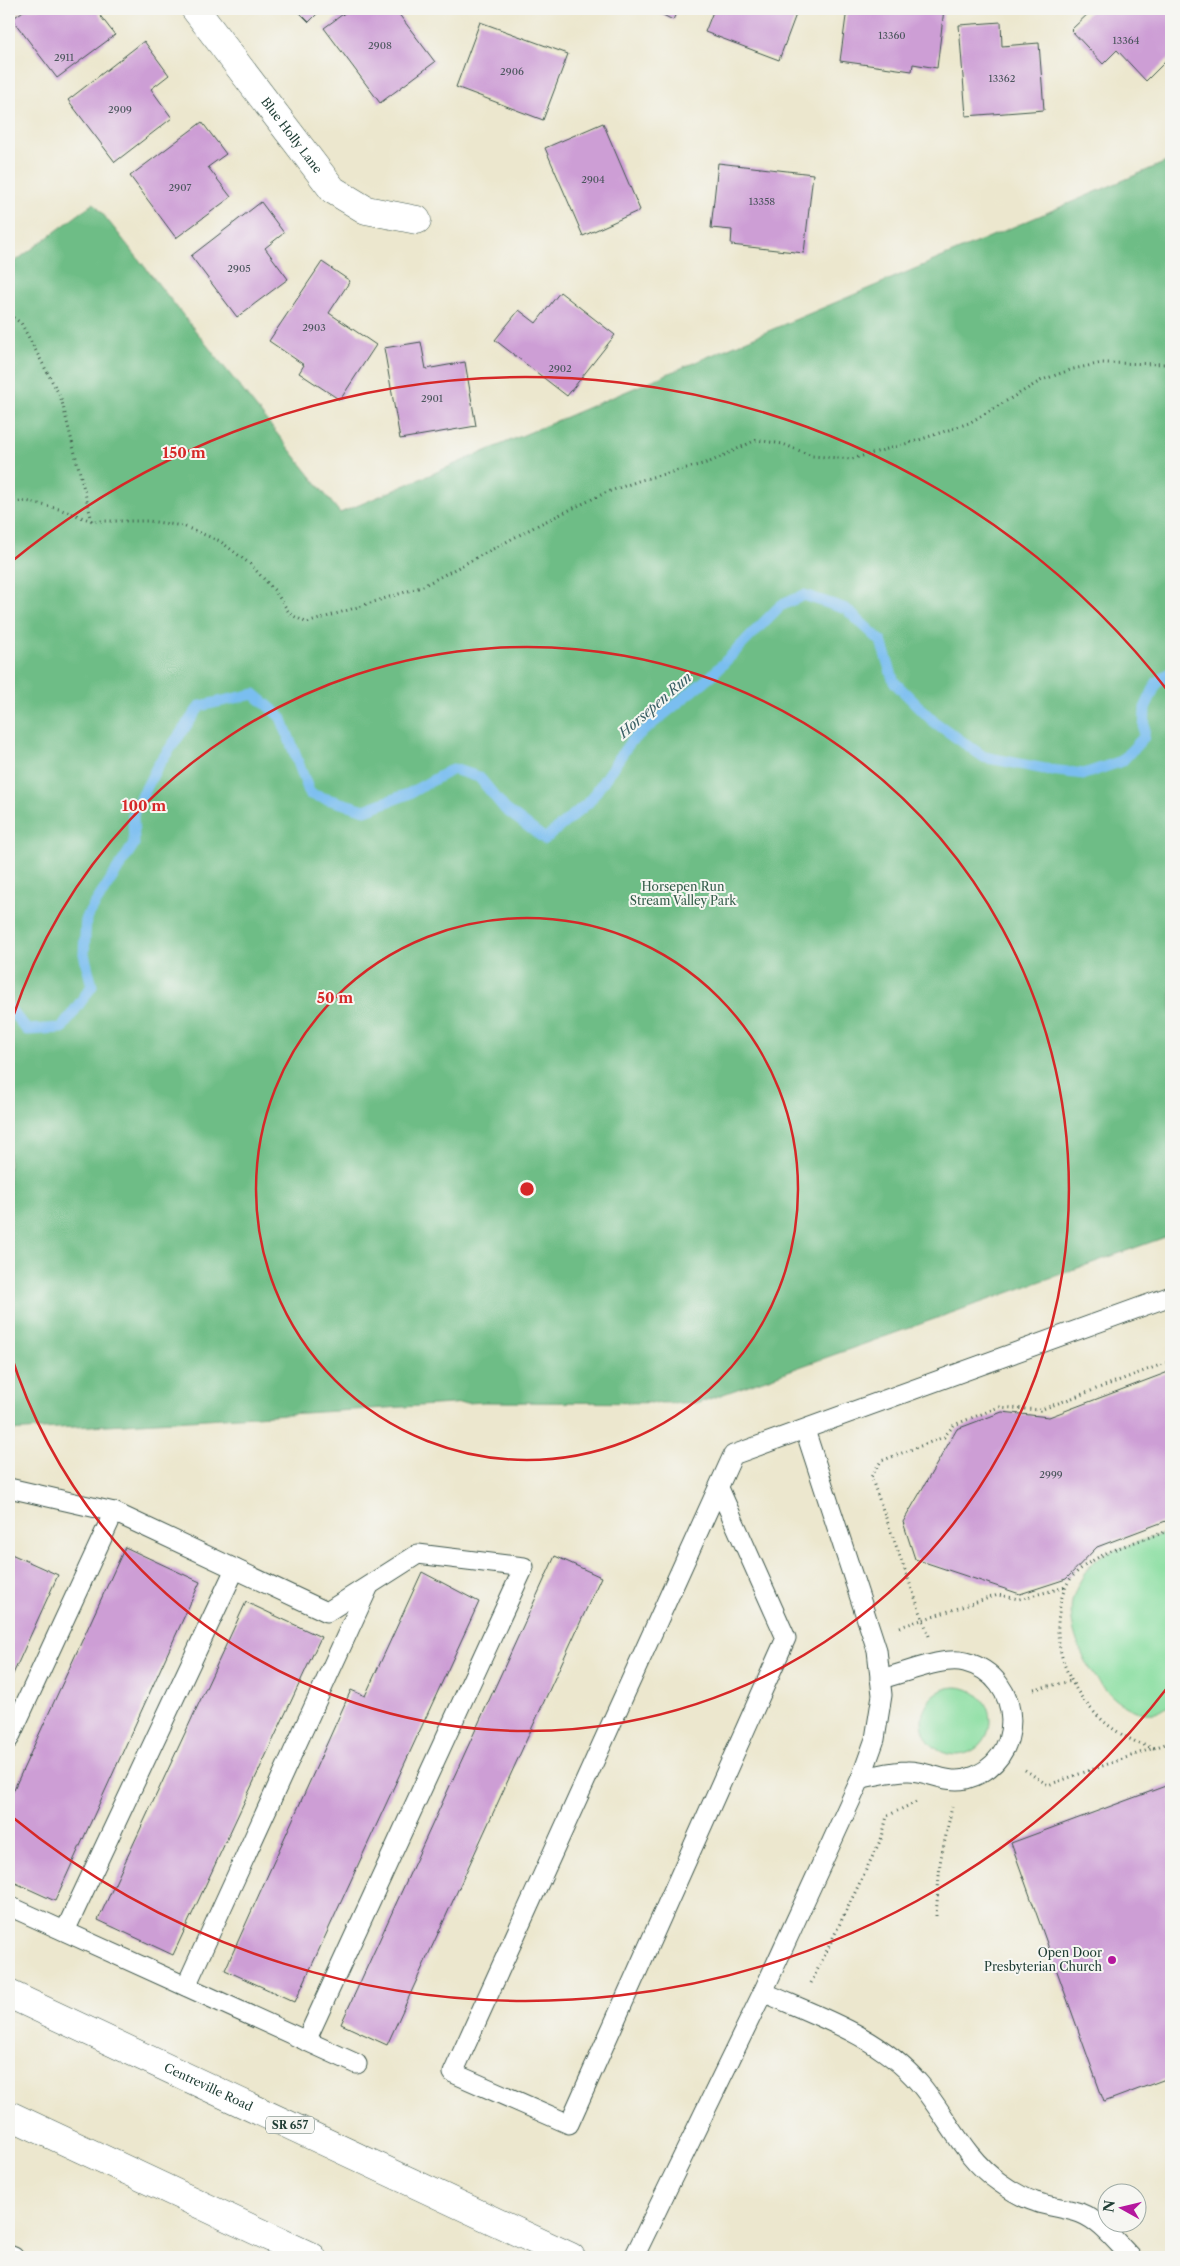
<svg xmlns="http://www.w3.org/2000/svg" width="1180" height="2266" viewBox="0 0 1180 2266" font-family="'Libre Caslon Text',serif">
<style>
.green{fill:#89dea0;stroke:#548e6a}
.forest{fill:#6ebd86;stroke:#467d5d}
.lines{fill:none;stroke-linecap:round;stroke-linejoin:round}
.stream{stroke:#7abef0;stroke-width:11}
.building{fill:#cd9ed5}
.lane-casing{stroke:#3e564b;stroke-width:21}
.street-casing{stroke:#3e564b;stroke-width:29}
.primary-casing{stroke:#3e564b;stroke-width:29}
.path{stroke:#3e564b;stroke-width:3;stroke-dasharray:1 4;stroke-linecap:butt}
.lane{stroke:#fff;stroke-width:19}
.street{stroke:#fff;stroke-width:28}
.primary{stroke:#fff;stroke-width:28}
.ring{fill:none;stroke:#d62828;stroke-width:2.5}
.poi-dot{fill:#b5179e;stroke:#f6f6f2;stroke-width:2}
.labels{text-anchor:middle;stroke-width:4;stroke-linejoin:round;paint-order:stroke}
.number-label{font-size:10px;fill:#4a555c}
.shield{fill:#f6f6f2;stroke:#60746d;stroke-width:1}
.shield-label{font-size:11px;font-weight:bold;fill:#1f3d34}
.street-label{font-size:12px;fill:#1f3d34;stroke:#f6f6f2}
.park-label{font-size:12px;fill:#345d4a;stroke:#f6f6f2}
.poi-label{font-size:12px;fill:#1f3d34;stroke:#f6f6f2;text-anchor:end}
.water-label{font-size:14px;font-style:italic;fill:#365d63;stroke:#f6f6f2}
.centre{fill:#d62828;stroke:#f6f6f2;stroke-width:2.5}
.ring-label{font-size:15px;text-anchor:middle;font-weight:bold;fill:#d62828;stroke:#f6f6f2;stroke-width:4;stroke-linejoin:round;paint-order:stroke}
</style>
<rect width="100%" height="100%" fill="#f6f6f2"/>
<filter id="ink" filterUnits="userSpaceOnUse"><feTurbulence type="fractalNoise" baseFrequency=".02" numOctaves="2"/><feDisplacementMap in="SourceGraphic" scale="10" xChannelSelector="R" yChannelSelector="G"/><feConvolveMatrix kernelMatrix="1 2 1 2 8 2 1 2 1" color-interpolation-filters="sRGB"/></filter>
<filter id="wash" filterUnits="userSpaceOnUse"><feTurbulence type="fractalNoise" baseFrequency=".0096" numOctaves="4" result="noise"/><feDisplacementMap in="SourceGraphic" scale="20" xChannelSelector="R" yChannelSelector="G"/><feGaussianBlur stdDeviation="1.12" result="paint"/><feColorMatrix in="noise" values="0 0 0 0 0 0 0 0 0 0 0 0 0 0 0 0 0 1.4 0 .05"/><feComposite in="paint" operator="in"/></filter>
<g filter="url(#wash)">
<rect width="100%" height="100%" fill="#ece7ce"/>
<g class="green">
<path d="M1171,1531v173c-4,3 -11,8 -16,9 -46,6 -90,-72 -83,-111 3,-15 14,-33 25,-43 8,-7 60,-23 74,-28z"/>
<circle cx="956" cy="1721" r="34"/>
</g>
<path class="forest" d="M1171,160v1075l-473,168 -214,-1 -475,29v-1165l85,-63 246,310z"/>
<g class="lines">
<path class="stream" d="M9,1008l18,22 35,-2 30,-42 -8,-32 2,-36 48,-74 -1,-30 24,-47 43,-61 54,-12 27,23 29,77 55,16 43,-16 45,-25 26,8 26,32 40,30 44,-37 42,-61 80,-65 69,-70 24,-11 42,14 35,32 13,41 39,39 51,36 66,13 34,4 38,-13 22,-24 1,-29 12,-26 14,-10"/>
</g>
<g id="blocks">
<g class="building">
<path d="M26,9h69l20,26 -58,43 -45,-59z"/>
<path d="M296,9h26l-13,13z"/>
<path d="M350,9h45l40,53 -55,41 -56,-75z"/>
<path d="M651,9h27l-5,11z"/>
<path d="M714,9h84l-19,51 -74,-28z"/>
<path d="M847,9h97l-7,59 -24,-4 -1,7 -72,-10z"/>
<path d="M1093,9h78v47l-25,25 -29,-31 -14,14 -32,-34z"/>
<path d="M480,22l88,32 -25,66 -87,-33z"/>
<path d="M1001,22l1,24 37,-3 5,67 -78,6 -7,-91z"/>
<path d="M144,41l25,34 -18,14 21,29 -57,44 -47,-62z"/>
<path d="M202,122l24,32 -18,13 23,30 -55,41 -46,-62z"/>
<path d="M603,123l37,87 -57,26 -38,-88z"/>
<path d="M718,163l95,11 -9,79 -73,-8 1,-15 -21,-2z"/>
<path d="M261,202l23,31 -19,15 23,31 -51,38 -46,-61z"/>
<path d="M322,262l28,19 -21,32 47,32 -36,55 -41,-27 5,-8 -35,-24z"/>
<path d="M560,292l55,43 -48,61 -72,-56 24,-30 17,13z"/>
<path d="M421,342l5,27 39,-7 11,64 -76,13 -16,-91z"/>
<path d="M1171,1371v148l-74,28 -31,32 -46,15 -105,-35 -12,-37 54,-93 45,-17 47,5z"/>
<path d="M125,1547l75,35 -145,319 -46,-21v-80z"/>
<path d="M9,1553l49,22 -49,108z"/>
<path d="M555,1556l46,21 -214,468 -46,-21z"/>
<path d="M422,1572l57,30 -184,400 -70,-32 126,-280 14,6z"/>
<path d="M246,1602l75,35 -148,318 -75,-35z"/>
<path d="M1171,1784v293l-67,25 -93,-259z"/>
</g>
</g>
</g>
<g filter="url(#ink)">
<use href="#blocks" fill-opacity="0" stroke="#3e564b" stroke-width="1"/>
<g class="lines">
<defs>
<g id="lane">
<path d="M9,1488l105,24 213,100 91,-58 106,13 -218,474"/>
<path d="M719,1488l67,150 -217,486 -116,-51 280,-618 438,-159"/>
<path d="M9,1739l105,-227"/>
<path d="M861,1778c15,-2 31,-7 46,-7 19,-1 38,13 59,8 61,-16 59,-102 -1,-117 -23,-6 -61,12 -85,17"/>
<path d="M9,1906l348,158"/>
<path d="M65,1931l170,-362"/>
<path d="M186,1986l183,-400"/>
<path d="M763,1992c54,24 116,44 156,91 28,33 44,74 80,99 11,8 24,16 37,20 14,5 30,6 44,11 21,8 36,29 51,44"/>
<path d="M9,2255l5,2"/>
<path d="M634,2257l129,-265 98,-214 14,-39 7,-44 -5,-45 -72,-220"/>
</g>
<g id="street">
<path id="s1" d="M195,9l138,181 33,20 51,10"/>
</g>
<g id="primary">
<path id="s2" d="M9,1994l562,263"/>
<path d="M9,2115l303,142"/>
</g>
</defs>
<use href="#lane" class="lane-casing"/>
<use href="#street" class="street-casing"/>
<use href="#primary" class="primary-casing"/>
<g class="path">
<path d="M9,315l12,8 40,75 31,123"/>
<path d="M9,504l17,-3 33,8 33,12h57l34,5 37,15 30,23 25,27 15,23 17,9 114,-36 119,-63 65,-31 36,-13 69,-18 46,-22 27,4 29,12 40,3 67,-19 50,-17 73,-43 31,-11 29,-6 69,1"/>
<path d="M900,1627l98,-32 21,4 47,-12"/>
<path d="M929,1636l-58,-159 10,-16 63,-24 10,-12 45,-18 41,3 131,-49"/>
<path d="M1034,1689l38,-8"/>
<path d="M1154,1748c-57,-14 -104,-76 -95,-135 1,-12 5,-27 13,-36 22,-25 68,-36 99,-47"/>
<path d="M1025,1770l23,15 123,-43"/>
<path d="M936,1916l4,-53 12,-56"/>
<path d="M811,1983l71,-146 5,-21 29,-14"/>
</g>
<use href="#lane" class="lane"/>
<use href="#street" class="street"/>
<use href="#primary" class="primary"/>
</g>
</g>
<g class="ring">
<circle cx="527" cy="1189" r="271"/>
<path d="M10 1026A542 542 0 1 1 10 1352"/>
<path d="M1171 1683A812 812 0 0 1 11 1816M11 562A812 812 0 0 1 1171 695"/>
</g>
<circle class="poi-dot" cx="1112" cy="1960" r="5"/>
<g class="labels">
<g class="number-label">
<text x="892" y="39">13360</text>
<text x="1126" y="44">13364</text>
<text x="380" y="49">2908</text>
<text x="64" y="61">2911</text>
<text x="512" y="75">2906</text>
<text x="1002" y="82">13362</text>
<text x="120" y="113">2909</text>
<text x="593" y="183">2904</text>
<text x="180" y="191">2907</text>
<text x="762" y="205">13358</text>
<text x="239" y="272">2905</text>
<text x="314" y="331">2903</text>
<text x="560" y="372">2902</text>
<text x="432" y="402">2901</text>
<text x="1051" y="1478">2999</text>
</g>
<rect class="shield" x="266" y="2116.5" width="48" height="17" rx="4"/>
<g class="shield-label">
<text x="290" y="2129">SR 657</text>
</g>
<g class="street-label">
<text dy="4" stroke="none"><textPath href="#s1" startOffset="159">Blue Holly Lane</textPath></text>
<text dy="4" stroke="none"><textPath href="#s2" startOffset="220">Centreville Road</textPath></text>
</g>
<g class="park-label">
<text x="683" y="891">Horsepen Run<tspan x="683" dy="14">Stream Valley Park</tspan></text>
</g>
<g class="poi-label">
<text x="1102" y="1957">Open Door<tspan x="1102" dy="14">Presbyterian Church</tspan></text>
</g>
<g class="water-label">
<text transform="translate(655 705) rotate(-41)" y="5">Horsepen Run</text>
</g>
</g>
<circle cx="527" cy="1189" r="8" class="centre"/>
<g class="ring-label">
<text x="184" y="458">150 m</text>
<text x="144" y="811">100 m</text>
<text x="335" y="1003">50 m</text>
</g>
<rect width="1180" height="2266" fill="none" stroke="#f6f6f2" stroke-width="30"/>
<g transform="translate(1122 2208) rotate(278)"><circle r="24" fill="#f6f6f2" stroke="#a0aca6"/>
<path d="M0-4L9 19L0 12L-9 19Z" fill="#b5179e"/>
<text y="-8" font-size="14" font-weight="bold" text-anchor="middle" fill="#1f3d34">N</text>
</g>
</svg>
